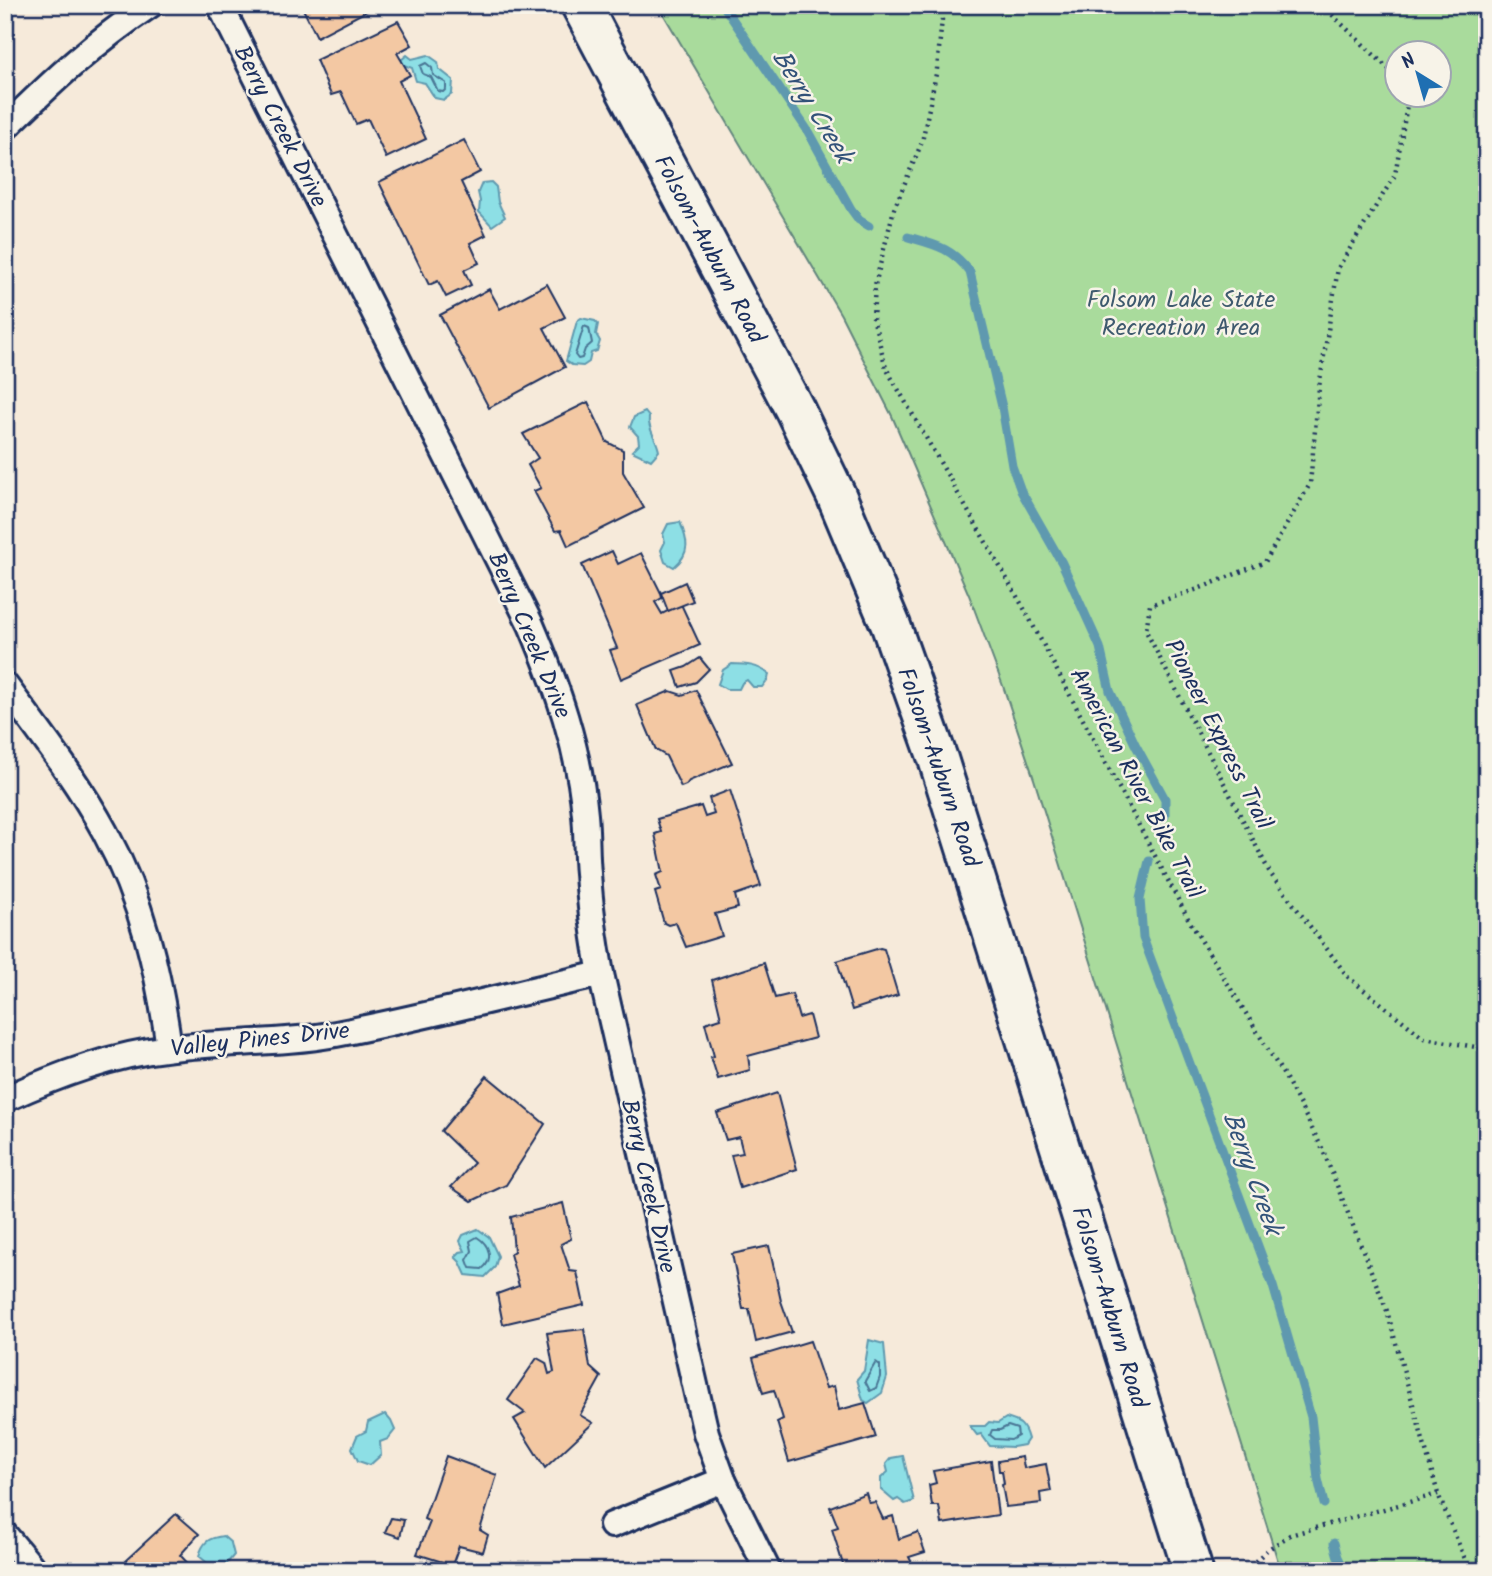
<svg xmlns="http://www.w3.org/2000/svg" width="1492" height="1576" viewBox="0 0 1492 1576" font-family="Kalam,sans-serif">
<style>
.green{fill:#a9db9c;stroke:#62857d;stroke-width:2;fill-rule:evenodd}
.water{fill:#8ddfe5;stroke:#5f99af;stroke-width:2}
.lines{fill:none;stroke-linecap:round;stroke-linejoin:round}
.shore{stroke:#497594;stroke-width:2}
.stream{stroke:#5f99af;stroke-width:9}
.building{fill:#f3c8a3;stroke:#1b2f5e;stroke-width:2}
.street-casing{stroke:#1b2f5e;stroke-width:30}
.primary-casing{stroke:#1b2f5e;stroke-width:44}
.path{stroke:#1b2f5e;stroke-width:4.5;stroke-dasharray:2 5;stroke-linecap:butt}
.street{stroke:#f7f3e8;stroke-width:24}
.primary{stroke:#f7f3e8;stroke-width:38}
.labels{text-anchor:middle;stroke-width:5;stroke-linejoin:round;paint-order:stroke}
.street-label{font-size:24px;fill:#1b2f5e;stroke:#f7f3e8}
.park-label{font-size:24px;fill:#3e5a6e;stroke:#f7f3e8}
.water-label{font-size:26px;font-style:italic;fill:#325279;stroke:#f7f3e8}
</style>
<rect width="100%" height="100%" fill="#f6eada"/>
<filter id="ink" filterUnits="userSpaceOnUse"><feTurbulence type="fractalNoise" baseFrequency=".0143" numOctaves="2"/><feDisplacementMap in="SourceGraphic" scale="14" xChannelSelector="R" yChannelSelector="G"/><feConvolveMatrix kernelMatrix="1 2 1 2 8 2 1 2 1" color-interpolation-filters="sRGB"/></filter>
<g filter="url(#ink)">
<path class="green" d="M658,5h829v1566h-206l-247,-792 -31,-93 -34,-91 -77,-179 -51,-101zM1398,52h42v42h-42z"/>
<g class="water">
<path d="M407,55l5,4 16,-4 10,7 1,7 14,11 -1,14 -8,6 -9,-2 -10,-15 -9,-2 -4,-13 -8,-3 -3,-5z"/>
<path d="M491,182l5,5 2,15 7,15 -13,9 -13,-14 1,-11 -2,-9 4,-9z"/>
<path d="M581,318l14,3 3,3 -2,10 4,7 -3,10 -6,2 -2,9 -6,4 -11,-1 -6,-4 11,-40z"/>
<path d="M645,412l4,5c-2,11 8,22 10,34l-8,9 -19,-9 7,-7 -1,-8 -8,-9 4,-10z"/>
<path d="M680,522c8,19 11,31 -6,45l-9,-5 -4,-12 4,-8 -2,-8 5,-10z"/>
<path d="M732,664c15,0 25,1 37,10l-1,5 -6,8h-9l-6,-7 -5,3 -3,6h-13l-8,-5 5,-14z"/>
<path d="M478,1229l11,8 9,19 -3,11 -10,10 -19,-2 -6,-13 -5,-5 5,-5 5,-1 -5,-10 3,-6z"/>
<path d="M869,1340l15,4 3,33 -5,16 -14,10 -5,-3 -6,-21 7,-8z"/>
<path d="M385,1414l6,7 4,9 -7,9 -8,3 1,13 -11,10 -12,-4 -6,-13 5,-12 9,-5 2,-9z"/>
<path d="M1006,1418c14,4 18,6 22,21l-4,6 -11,2 -23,-1 -9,-12 -4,1 -7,-9h15l4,-4 9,1z"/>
<path d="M903,1456l11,45 -9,3 -7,-5 -4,2 -13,-11v-12l7,-6 -2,-8 5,-6z"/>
<path d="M223,1536l8,7 3,12 -9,11 -13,1 -13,-11c4,-14 9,-18 24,-20z"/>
</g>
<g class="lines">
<g class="shore">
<path d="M426,63l6,5 1,7 13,8v6l-3,3 -5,-1 -7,-14 -8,-3 -3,-8z"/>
<path d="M584,326l5,2 3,15 -7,6 -3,9 -4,1 -3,-4z"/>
<path d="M477,1237c13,8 17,23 5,32l-12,-1 -3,-8 5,-9 -2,-10z"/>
<path d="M876,1362l4,3v12l-4,11 -6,3 -5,-10z"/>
<path d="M1008,1426l9,3 1,7 -7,4 -16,-1 -5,-4 2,-5h8z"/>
</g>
<g class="stream">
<path d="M723,5l83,123 45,81 8,11 10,6"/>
<path d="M908,237c28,8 44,11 62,35l32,135 10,59 9,25 41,72 38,84 10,44 25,53 30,55v17"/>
<path d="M1149,861l-9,38 3,39 130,348 38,131 7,62 6,25"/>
<path d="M1334,1543l4,14 7,14"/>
</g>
</g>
<g class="building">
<path d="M301,5h77l-61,32z"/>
<path d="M398,21l14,24 -15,8 13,22 -11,6 27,58 -40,19 -18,-39 -12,5 -15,-32 -10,3 -15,-35z"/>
<path d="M464,140l16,32 -19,10 25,53 -16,8 9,20 -15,7 7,15 -25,12 -8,-16 -9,4 -50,-103z"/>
<path d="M547,284l18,33 -21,11 21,39 -76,41 -49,-93 49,-26 11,20z"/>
<path d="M588,402l19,40 16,8v22l21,36 -76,38 -7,-16 -6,1 -21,-40 7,-3 -13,-23 10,-7 -15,-24z"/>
<path d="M612,551l6,13 23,-11 20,40 1,5 -7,4 7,12 19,-10 19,41 -79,34 -11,-29 7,-2 -35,-83z"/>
<path d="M685,582l8,19 -25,10 -7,-18z"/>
<path d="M700,658l9,11 -13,13 -16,5 -6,-16 12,-4z"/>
<path d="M696,690l36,73 -43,18 -3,4 -5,2 -15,-31 -10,-6 -19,-45 33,-14 12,4z"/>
<path d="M730,790l31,96 -26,9 3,13 -23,6 7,22 -36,11 -10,-24 -8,2 -4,-2 -9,-31 6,-2 -5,-15 7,-3 -8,-38 6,-2 -4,-13 44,-13 4,11 9,-3 -5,-16z"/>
<path d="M880,948l4,1 14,46 -46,15 -15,-49z"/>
<path d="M764,963l11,35 17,-4 7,24 10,-3 6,23 -67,18 2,14 -32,9 -7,-22 3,-1 -9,-33 16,-5 -9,-38z"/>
<path d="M487,1076l58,48 -39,61 -34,16 -21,-14 23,-24 -33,-32z"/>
<path d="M777,1093l20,76 -57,19 -9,-33 12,-2 -4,-16 -13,3 -9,-27z"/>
<path d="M563,1203l8,36 -10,5 9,27 7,1 7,33 -81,19 -6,-30 22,-8 -9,-32 4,-3 -3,-34z"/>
<path d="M769,1246l12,55 11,31 -36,10 -7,-33h-6l-11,-55z"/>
<path d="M584,1329l6,38 11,10 -21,38 13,8 -48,45 -31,-49 11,-6 -17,-13 29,-42 9,5 3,11 5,-2 -7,-39z"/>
<path d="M810,1341l16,47 8,-2 5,24 26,-7 11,34 -87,25 -12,-40 6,-3 -9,-29 -11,3 -10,-35z"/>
<path d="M446,1456l51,19 -17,55 8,5 -5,17 -24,-6 -7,19 -35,-11 13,-32 -6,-3z"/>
<path d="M1022,1457l2,11 22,-4 5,27 -11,2 1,10 -35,4 -4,-22 2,-1 -2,-13h-3l-1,-10z"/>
<path d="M991,1461l7,54 -56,9 -3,-18h-7l-3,-21 7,-2 -3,-12z"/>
<path d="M866,1493l3,10 6,-1 8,17 10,-3 6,23 19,-7 7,20 -16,5 7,14h-71l-13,-42 6,-2 -8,-20z"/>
<path d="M176,1514l23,20 -19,21 15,16h-59l-10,-11z"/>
<path d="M391,1518l13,2 -4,17 -15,-5z"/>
</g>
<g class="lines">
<defs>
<g id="street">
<path d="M220,5l311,620c26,61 48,123 54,190 2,19 1,39 3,58 2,34 7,68 13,101l105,459 17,47 45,91"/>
<path d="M5,128c48,-47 88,-85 145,-123"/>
<path d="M5,685c35,48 72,95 100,147 37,68 54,140 64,216"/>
<path d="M5,1099c53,-24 109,-45 167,-51 55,-7 110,-4 164,-14 89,-17 177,-40 265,-60"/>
<path d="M612,1525l111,-45"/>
<path d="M5,1535l30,36"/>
</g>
<path id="primary" d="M581,5l214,405 41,85 55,131 47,133 255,812"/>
</defs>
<use href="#street" class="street-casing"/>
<use href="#primary" class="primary-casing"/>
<g class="path">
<path d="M940,5l2,14 -5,50 -15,73 -28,67 -19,76 -2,33 13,50 140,244 164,310 98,160 34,66 65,163 51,183 32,77"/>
<path d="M1322,5l72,69 4,8"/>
<path d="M1403,94l4,11 -12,70 -57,93 -19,119 -9,97 -45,78 -67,27 -48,16 -4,26 124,242 78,104 76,61 63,11"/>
<path d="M1245,1571l22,-21 23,-15 148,-41"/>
</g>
<use href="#street" class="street"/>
<use href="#primary" class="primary"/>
</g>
</g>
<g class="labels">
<g class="street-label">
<text transform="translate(281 126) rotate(63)" y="8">Berry Creek Drive</text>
<text transform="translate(710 249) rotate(62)" y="8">Folsom-Auburn Road</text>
<text transform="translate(530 635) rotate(67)" y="8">Berry Creek Drive</text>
<text transform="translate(1219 734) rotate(63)" y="8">Pioneer Express Trail</text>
<text transform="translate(939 767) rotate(71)" y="8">Folsom-Auburn Road</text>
<text transform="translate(1137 783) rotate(62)" y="8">American River Bike Trail</text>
<text transform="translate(260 1039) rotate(-6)" y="8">Valley Pines Drive</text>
<text transform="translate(649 1186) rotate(77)" y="8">Berry Creek Drive</text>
<text transform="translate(1110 1307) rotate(73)" y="8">Folsom-Auburn Road</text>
</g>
<g class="park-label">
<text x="1181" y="307">Folsom Lake State<tspan x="1181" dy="28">Recreation Area</tspan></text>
</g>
<g class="water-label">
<text transform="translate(813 106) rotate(58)" y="9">Berry Creek</text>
<text transform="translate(1253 1173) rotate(70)" y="9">Berry Creek</text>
</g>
</g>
<rect width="1492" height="1576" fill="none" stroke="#f7f3e8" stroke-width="28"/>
<rect x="14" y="14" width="1464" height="1548" fill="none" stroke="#1b2f5e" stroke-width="2.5" filter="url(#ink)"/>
<g transform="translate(1418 74) rotate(323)"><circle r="33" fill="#f7f3e8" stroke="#9fa5b1" stroke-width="2"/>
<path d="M0-5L12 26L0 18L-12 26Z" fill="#1f6fb2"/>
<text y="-10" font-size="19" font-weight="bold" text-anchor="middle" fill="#1b2f5e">N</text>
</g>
</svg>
